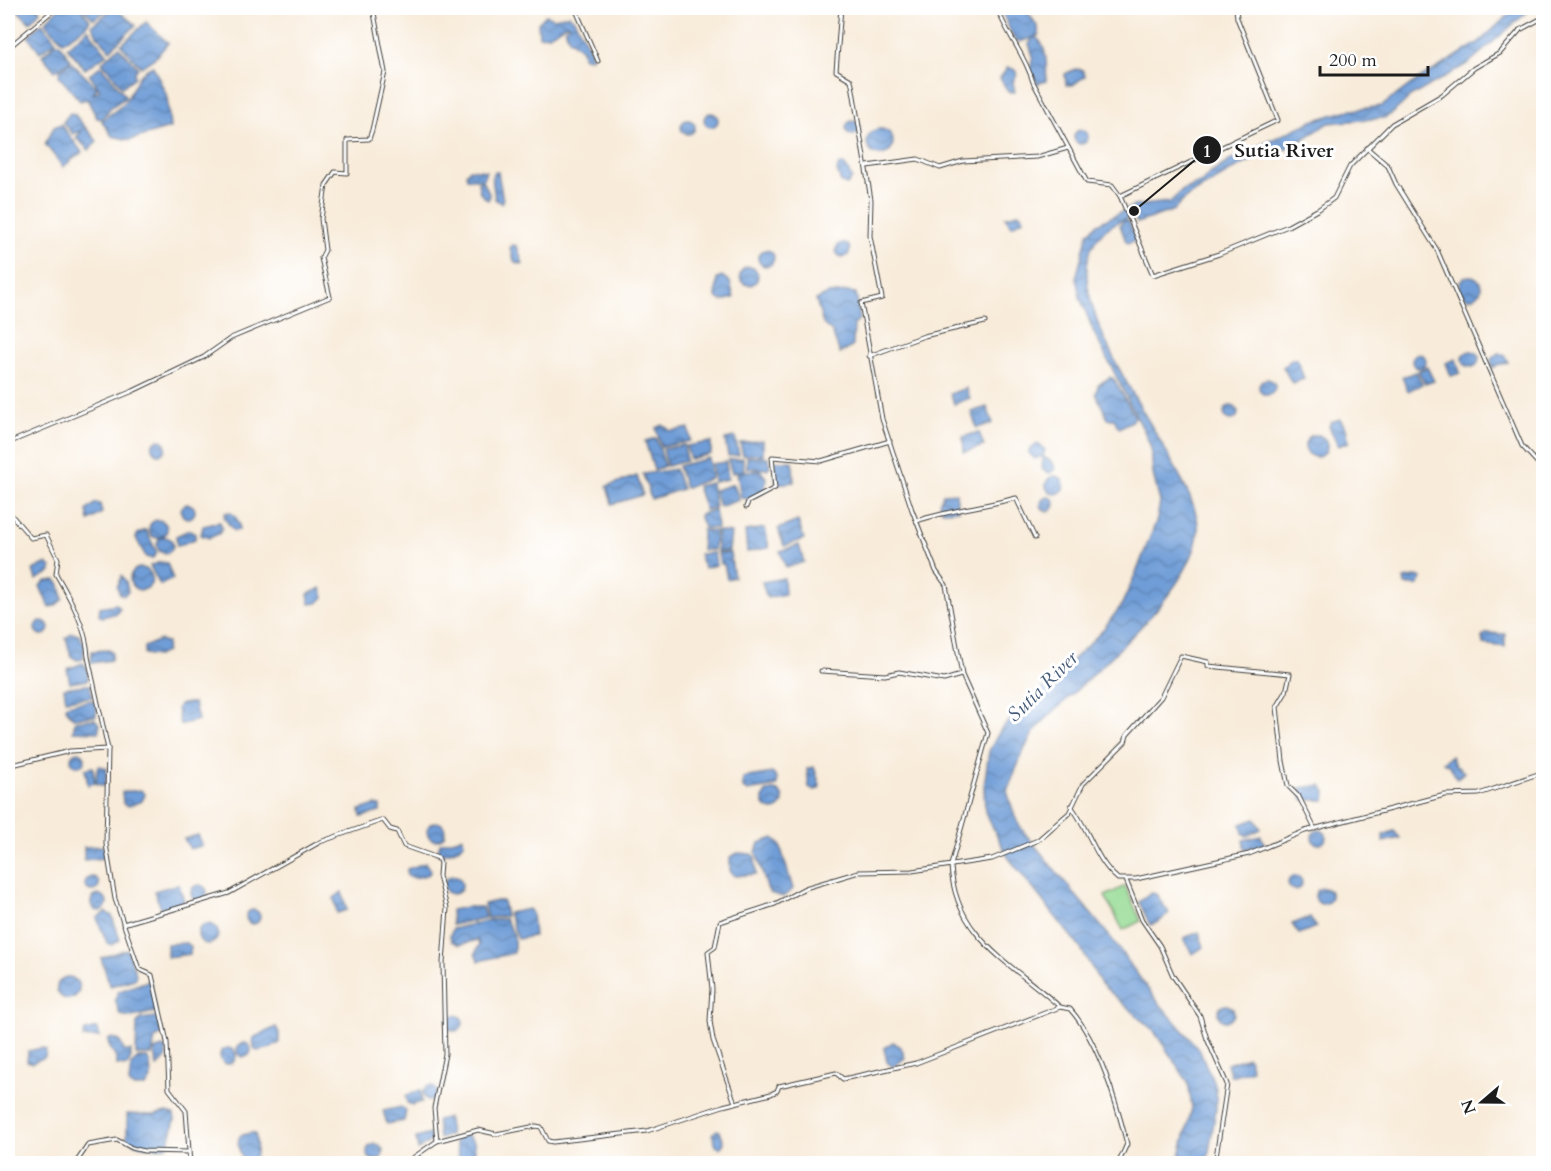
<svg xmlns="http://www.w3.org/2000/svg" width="1551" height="1171" viewBox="0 0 1551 1171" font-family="Cardo,serif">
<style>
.park{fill:#96db94;stroke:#597c58;stroke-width:1.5}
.water{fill:url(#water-waves);stroke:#465c7a;stroke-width:1.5}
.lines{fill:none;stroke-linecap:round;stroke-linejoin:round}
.street-casing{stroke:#3d3b38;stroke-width:5}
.street{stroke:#fff;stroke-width:3}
.labels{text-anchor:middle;stroke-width:6;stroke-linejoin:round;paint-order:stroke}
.water-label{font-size:20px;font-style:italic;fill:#465c7a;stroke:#fff}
.leader{fill:none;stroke:#1c1c1c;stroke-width:2}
.callout-dot{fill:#1c1c1c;stroke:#fff;stroke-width:2}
.mark-label{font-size:18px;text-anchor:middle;font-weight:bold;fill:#fff}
.callout-label{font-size:20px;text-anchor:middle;font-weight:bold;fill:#1c1c1c;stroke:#fff;stroke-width:6;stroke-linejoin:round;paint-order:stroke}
</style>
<defs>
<pattern id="water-waves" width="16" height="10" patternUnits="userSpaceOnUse" patternTransform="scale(1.5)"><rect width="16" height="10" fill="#6f9dd7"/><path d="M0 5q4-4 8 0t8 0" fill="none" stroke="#5a7fae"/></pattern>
</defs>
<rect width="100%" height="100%" fill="#fff"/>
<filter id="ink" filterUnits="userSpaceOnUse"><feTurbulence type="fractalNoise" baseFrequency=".0167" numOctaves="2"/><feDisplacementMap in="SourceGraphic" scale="12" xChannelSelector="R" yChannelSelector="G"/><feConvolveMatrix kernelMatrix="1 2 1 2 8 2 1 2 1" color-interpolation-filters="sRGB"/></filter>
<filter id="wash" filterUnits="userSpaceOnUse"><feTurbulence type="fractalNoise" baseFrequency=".008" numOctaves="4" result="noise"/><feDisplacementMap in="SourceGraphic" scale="24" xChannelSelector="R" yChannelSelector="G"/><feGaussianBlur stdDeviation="1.35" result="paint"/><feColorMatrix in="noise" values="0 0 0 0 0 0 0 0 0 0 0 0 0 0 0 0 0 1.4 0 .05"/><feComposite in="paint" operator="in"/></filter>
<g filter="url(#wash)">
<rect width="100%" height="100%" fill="#f8ebd9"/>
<path class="park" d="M1125,886l16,35 -18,9 -18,-34z"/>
<g class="water">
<path d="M15,8h24l1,3 -10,12z"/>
<path d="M59,8h21l10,12 -4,6 -23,16 -18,-20z"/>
<path d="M82,8h28l-16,11z"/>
<path d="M114,8l22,17 -26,25 -13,-15 -5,-10z"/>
<path d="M1000,8h25l13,19 1,8 -4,2c13,7 12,31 11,44l-9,3 -7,-15 3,-13 -4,-12 4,-6 -14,4 -5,-3z"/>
<path d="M1516,8h16l-63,55 -59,34 -18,17 -8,4 -55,5 -40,25 -28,8 -21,10 -53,31 -13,13 -37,13 -3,-7c-133,37 57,238 64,308 5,57 -95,139 -133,177 -12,11 -26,22 -34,36 -10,16 -16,37 -24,54l8,26 8,14 88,107 42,58 46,53 17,39v22l-9,53h-29l14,-55 -4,-26 -34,-51 -53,-47 -20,-35 -73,-92 -23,-45 -1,-26 5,-35 12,-22 100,-97 20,-26 17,-38 19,-49 3,-17 -7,-28 -2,-26 -6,-15 -51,-100 -14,-36 -4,-19 12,-45 9,-9 36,-18 37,-4 13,-12 19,-8 6,-7 29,-19 75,-35 33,-10 37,-5 29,-22 67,-41z"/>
<path d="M546,15l7,3 16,-3 5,4 17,32 1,7 -9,-1 -1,-7 -13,-11 -4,-10 4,-4 -2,-1 -18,11 -10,1 -1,-13z"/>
<path d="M146,22l22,21 -12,14 -15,10 -20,-22z"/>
<path d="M42,23l14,18 -16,11 -12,-16z"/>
<path d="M88,29l19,25 -22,15 -18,-22z"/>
<path d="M56,43h3l12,17 -16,11 -13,-16z"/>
<path d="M119,47l19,21 -4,5 1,4 -13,10 -20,-25z"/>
<path d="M71,62l26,26 -5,7 8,-5 -11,-16 12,-8 24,29v3l-14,9 -9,12 -5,-1 -10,-19 -7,2 -21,-25 1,-6z"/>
<path d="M153,66l14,30 3,32 -40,12 -18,-4 -10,-15c7,-7 16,-11 22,-18 11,-14 10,-29 29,-37z"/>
<path d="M1008,67l7,3 2,4 -4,8 2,10h-7l-8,-14z"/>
<path d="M1075,69l8,1 2,6 -12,9h-7l-1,-11z"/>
<circle cx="711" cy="120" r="7"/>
<path d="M70,113l4,1 23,27 -8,9 -13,-12 6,-8 -9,4 -10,-12z"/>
<circle cx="688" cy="127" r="7"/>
<circle cx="853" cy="128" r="7"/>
<path d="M61,124l21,28 -19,15 -18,-23 9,-17z"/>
<circle cx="880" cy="142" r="13"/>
<circle cx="1081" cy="137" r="7"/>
<path d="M844,164l8,14 -5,7 -6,-2 -4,-12 2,-6z"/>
<path d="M470,169l16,2 -3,9 7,16 -2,4 -8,-7 -2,-10 4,-3 -15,-2 -1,-4z"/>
<path d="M494,172h4l5,28 -2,3 -6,-4 -3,-22z"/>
<path d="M1017,213l5,1 2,5 -12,7 -7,-9z"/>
<path d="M1124,220l5,2 7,18 -7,3 -3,-1 -6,-17z"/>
<circle cx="843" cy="250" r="7"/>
<path d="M512,245l5,1 6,18 -8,-1 -5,-15z"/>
<circle cx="766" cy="258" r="8"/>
<circle cx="749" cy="276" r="9"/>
<circle cx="1470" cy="287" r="11"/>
<path d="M722,276l8,6 4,16 -12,3 -6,-4 1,-19z"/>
<path d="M847,292l9,1 4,25 -6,7 -1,21 -13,8 -8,-22 -9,-8 -7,-24 12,-6z"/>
<circle cx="1471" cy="359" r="8"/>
<path d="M1499,353l6,3 3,6 -16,6 -1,-9z"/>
<circle cx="1419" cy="361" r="7"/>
<path d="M1292,359h5l7,20 -12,4 -9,-16z"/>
<path d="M1456,359l4,14 -9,3 -5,-13z"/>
<path d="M1427,367l7,14 -9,3 -7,-13z"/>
<path d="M1416,372l6,12 -14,7 -6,-14z"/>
<path d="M1110,377l4,2 21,38 -3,4 -13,7 -5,-9h-6l-12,-25 2,-9z"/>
<circle cx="1267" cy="387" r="8"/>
<path d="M966,388l4,10 -16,6 -4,-10z"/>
<circle cx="1231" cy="413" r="7"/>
<path d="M987,407l6,16 -16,5 -6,-16z"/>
<path d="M1340,419l6,9 3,14 -11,4 -9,-20 2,-4z"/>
<path d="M663,425l8,6 18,-3 1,13 -29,6 -5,-19z"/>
<path d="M979,432l5,14 -20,6 -1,-15z"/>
<circle cx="1316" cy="446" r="11"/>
<path d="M735,437l4,18 -11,1 -3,-17z"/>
<path d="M656,438l9,28 -11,4 -9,-29z"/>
<circle cx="159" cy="447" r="7"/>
<path d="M763,440v14l-20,1 -3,-12z"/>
<path d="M711,442v12l-21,5 -4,-13z"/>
<path d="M1038,444l7,6 -2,6 10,7 2,6 -5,4 -8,-4 1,-13 -8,3 -6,-6v-3z"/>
<path d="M684,445l2,16 -19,5 -4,-17z"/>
<path d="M747,457h21l2,9 -3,3 -20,-1z"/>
<path d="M709,458l2,20 -26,10 -7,-22z"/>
<path d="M743,458l1,12 -12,3 -4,-13z"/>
<path d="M774,461h19l1,21 -18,2z"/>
<path d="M726,462l2,17 -14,3 -2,-18z"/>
<path d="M675,469l7,20 -31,10 -8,-25z"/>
<path d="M760,470l7,9 -4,14 -15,6 -7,-1 -4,-26z"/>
<circle cx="1055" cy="485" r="9"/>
<path d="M637,476l6,19 -31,9 -5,-18z"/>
<path d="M711,483l4,24 -10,3 -8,-24z"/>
<path d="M734,484l5,16 -20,7 -5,-17z"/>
<path d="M956,493l2,17 -15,1 -4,-8 4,-9z"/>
<circle cx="1048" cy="504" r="7"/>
<path d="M96,503l4,1 2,9 -13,8 -2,-11z"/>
<circle cx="188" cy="511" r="7"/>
<path d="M715,509l2,19h-13l-5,-13z"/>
<path d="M230,512c6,4 10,10 9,18l-5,1 -10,-13 1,-5z"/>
<circle cx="158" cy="529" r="9"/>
<path d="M798,521l6,18 -20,7 -6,-17z"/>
<path d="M220,522l2,6 -3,6 -10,4 -8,-3 2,-9z"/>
<path d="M765,528l4,20 -22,4 -2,-21z"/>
<path d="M146,530l11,23 -5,6 -6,-2 -10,-19 2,-5z"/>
<path d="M189,530l6,4v5l-18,7 -1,-10z"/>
<path d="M702,530l13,1 -1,19h-12z"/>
<path d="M717,531l14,2 -2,18h-12z"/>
<circle cx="165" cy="545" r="8"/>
<path d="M799,545l5,17 -18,6 -6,-17z"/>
<path d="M714,553l2,12 -12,3 -5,-14z"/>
<path d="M718,553h12l4,24 -7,2 -3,-15h-4z"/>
<path d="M160,562l7,1 6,16 -13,6 -10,-19z"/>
<path d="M47,563l4,4v5l-15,8 -3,-10z"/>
<circle cx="141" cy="579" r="11"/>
<path d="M122,576l4,6 2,10 -4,3 -4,-1 -3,-7z"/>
<path d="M1418,576l3,2 -2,7h-14l-1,-6z"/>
<path d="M784,578l1,16 -18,4 -5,-16z"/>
<path d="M56,580l4,5 3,14 -8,7 -6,1 -9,-21 6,-5z"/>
<path d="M321,588l3,9 -6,6 -8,1 -2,-10z"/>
<path d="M116,604l4,4 -3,5 -15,4 -3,-2 1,-8z"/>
<circle cx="42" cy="628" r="7"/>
<path d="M72,633l7,2 6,11 -2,13 -6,1 -6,-4 -5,-18z"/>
<path d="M1487,633l18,1v13l-22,-3 -1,-7z"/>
<path d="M160,640l7,3 -1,9 -9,4 -13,-2v-7z"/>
<path d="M109,650l3,3 -1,7 -20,3 1,-12z"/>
<path d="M83,663l4,4 1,13 -18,3 -3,-14z"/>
<path d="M84,685h6l2,12 -26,3 -2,-12z"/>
<path d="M92,700l5,7 -1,9 -23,2 -7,-9v-4z"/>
<path d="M188,703h6l4,17 -18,5 -3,-16 2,-4z"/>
<path d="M95,719l5,6 -2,7 -25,-1 2,-10z"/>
<circle cx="78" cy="759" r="7"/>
<path d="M1451,756l4,9 9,7 -7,7 -7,-13 -7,-4z"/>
<path d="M100,766l7,2 -2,18 -9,-2 1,-16z"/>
<path d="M93,767l2,16 -7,2 -3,-16z"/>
<path d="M814,767l6,18 -1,4 -6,1 -4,-3 -2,-18z"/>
<path d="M772,773l5,5v8l-30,5 -4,-3v-10z"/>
<path d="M1322,785l4,7 -1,8h-22l-3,-12z"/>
<path d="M141,790l4,5 -3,6 -13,5 -6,-2 -1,-12z"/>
<circle cx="773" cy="800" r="10"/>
<path d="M375,805l5,1v6l-19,5 -1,-7z"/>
<path d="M1255,819l6,10 -14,7 -4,-3 -2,-9z"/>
<circle cx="436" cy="831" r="9"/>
<circle cx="1319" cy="837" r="7"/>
<path d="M1394,831l6,7 -17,4v-7z"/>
<path d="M198,835l4,11 -12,3 -6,-10z"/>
<path d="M1261,836l4,9 -20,5 -2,-10z"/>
<path d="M463,837l1,6c-8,9 -15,10 -27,11l3,-11z"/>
<path d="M774,838l6,7 13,44 -10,8 -13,-4 -3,-5 -11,-36 3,-9z"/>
<path d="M102,846l2,2v10l-20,2v-13z"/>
<path d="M751,854l4,3 1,17 -21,2 -5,-5v-14l8,-4z"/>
<path d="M425,863l6,7 -2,4 -14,4 -8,-2v-7z"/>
<circle cx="1295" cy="883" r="7"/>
<circle cx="453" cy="885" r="9"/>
<circle cx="92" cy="884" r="7"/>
<path d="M179,884l5,17 -22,9 -8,-19z"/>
<circle cx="199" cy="893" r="8"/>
<circle cx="1323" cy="896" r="8"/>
<path d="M342,892l5,18 -10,3 -3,-15z"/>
<path d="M1151,893l5,1 13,19 -10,9 -9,3 -11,-23z"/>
<circle cx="99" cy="903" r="8"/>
<path d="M496,901h7l3,15 -19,2 -3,-14z"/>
<path d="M466,907h16l3,11 -33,7 -1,-15z"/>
<path d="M529,909l3,4 2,23 -16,3 -10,-26z"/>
<circle cx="253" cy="917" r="7"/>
<path d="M106,912l6,4 8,24 -8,5 -5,-2 -10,-25z"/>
<path d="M1310,917l6,10 -17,7 -7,-10z"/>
<path d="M505,919l9,16v18l-35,8 -4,-7 4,-9 -2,-5 -18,5 -8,-4 -1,-6 3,-6 36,-9z"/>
<circle cx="208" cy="934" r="10"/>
<path d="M1199,932l5,15 -12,7 -8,-16z"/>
<path d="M187,943l4,4 -1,7 -23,3v-13z"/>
<path d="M127,949l9,25 -1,5 -25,7 -9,-28z"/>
<circle cx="68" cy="988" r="11"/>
<path d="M150,980l6,32 -24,5 -12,-2 -5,-16 4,-8z"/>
<circle cx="1226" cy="1013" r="8"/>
<circle cx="455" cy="1023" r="8"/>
<path d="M156,1017l7,17 -8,4 -3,17h-16l1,-32 4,-4z"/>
<path d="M276,1027l3,6v10l-8,5 -14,3 -3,-3 -1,-10z"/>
<path d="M97,1028l3,9 -17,1 2,-7z"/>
<path d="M112,1038l8,3 4,10h7v7l-4,8 -10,-1c-1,-15 -9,-14 -9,-25z"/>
<path d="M893,1042l8,5 4,11 -12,9 -6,-5 -3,-14z"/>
<circle cx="244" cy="1050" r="7"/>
<path d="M162,1047l4,2v9l-9,9 -3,-17z"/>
<path d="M41,1048l5,2 -1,7 -13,6 -5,-2 1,-10z"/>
<circle cx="228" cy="1056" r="8"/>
<path d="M1248,1057l4,13 -21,6 -4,-12z"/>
<path d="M138,1058h9l3,3 1,18 -5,8h-14l-3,-4 2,-18z"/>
<circle cx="430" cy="1093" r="7"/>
<path d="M420,1090l2,12 -10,3 -5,-2 -1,-7z"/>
<path d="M401,1107l5,4 -2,10 -17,3 -4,-13z"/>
<path d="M166,1112l8,2 1,6 -7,25c-10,6 -32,1 -41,-6v-25l27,1z"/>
<path d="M448,1118l2,17 -11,4 -2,-19z"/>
<path d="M717,1130l3,1 4,12 -4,5 -4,-2 -4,-12z"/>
<path d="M250,1133h5c2,9 2,20 -1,29l-7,1c-7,-4 -11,-20 -7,-27z"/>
<path d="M430,1134l2,6 -14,10 -2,-12z"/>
<path d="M467,1135l7,7 2,18 -5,3h-11l-5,-21 4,-5z"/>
<circle cx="375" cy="1152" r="8"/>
<path d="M198,1156l13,2 4,5h-21v-5z"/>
</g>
</g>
<g filter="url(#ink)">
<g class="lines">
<defs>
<g id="street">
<path d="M46,8l4,4"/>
<path d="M575,8l23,53"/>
<path d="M841,8l-5,63 15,9 2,10 18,110 -1,36 12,62 -21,5 21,116 30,91 24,61 10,14 16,90 26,58 -37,132c3,73 62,99 109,142"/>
<path d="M997,8c10,27 28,46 36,74l54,100 25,3 8,11 33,79 66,-21 69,-28 31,-17 15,-11 16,-32 42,-42 50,-29 32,-27 26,-15 20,-23 24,-13"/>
<path d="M8,48l48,-40"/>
<path d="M1367,148l21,18 8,18 41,66 85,196 22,24"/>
<path d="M867,166l51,-7 22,9 23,-7 74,-4 31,-9"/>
<path d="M1120,196l158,-76 -41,-102 -1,-10"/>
<path d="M869,356l55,-20 61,-14"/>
<path d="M8,443l125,-52 71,-34 27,-19 99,-41 -9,-39 4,-8 -4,-31 5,-34 9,-13 12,1v-33l22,-1 3,-9 13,-58 -12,-64"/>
<path d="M746,507l2,-5 27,-14 -3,-31 49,4 69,-20"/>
<path d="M8,511l23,27 15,-3 12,24 -2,15c14,24 31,54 32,83l20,92 -2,95 9,55 24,70 13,6 15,67 2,47 17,22 4,53"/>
<path d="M917,521c31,-11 66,-14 99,-23l19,40"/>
<path d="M821,671l64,4 14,-3 45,8 17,-5"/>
<path d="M8,766l62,-15 38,-2"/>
<path d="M1071,806c18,23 24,54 47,73h18l113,-25 56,-23 140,-36 34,-1 65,-22"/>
<path d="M1126,880l16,40 18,26 13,30 27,40 7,23 20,45 -12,80"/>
<path d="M123,924l106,-31 91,-51 63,-22 7,9 7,2 7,15 34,12 2,5 -1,13 8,32 -4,55 2,91 -11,54 3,33 -33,23"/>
<path d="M735,1103l-22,-63 -3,-19 2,-32 -4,-37 7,-5 5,-25 55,-18 30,-16 54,-16 53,-1 80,-12 46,-19 31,-27 14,-29 42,-42 2,-7 34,-38 20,-41 27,6v4l82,8 -4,18 -9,15 6,54 5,25 11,11 16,32"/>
<path d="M437,1141l41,-11 18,4 40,-8 5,1 7,14 5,1 94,-11 76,-25 48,-12 6,-3 2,-5 57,-13 7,6 73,-16 144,-56 10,2c29,33 46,92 57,135l-9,20"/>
<path d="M75,1164l13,-19 29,-5 15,8 12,3 45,1"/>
<path d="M314,1164l4,-3 1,3"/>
</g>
</defs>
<use href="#street" class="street-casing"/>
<use href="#street" class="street"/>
</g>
</g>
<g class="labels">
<g class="water-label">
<text transform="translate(1042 686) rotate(-45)" y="7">Sutia River</text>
</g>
</g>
<path class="leader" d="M1134 211L1207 150"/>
<g class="callout-dot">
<circle cx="1134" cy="211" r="6"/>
<circle cx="1207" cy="150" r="15"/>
</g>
<g class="mark-label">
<text x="1207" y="157">1</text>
</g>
<g class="callout-label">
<text x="1284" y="157">Sutia River</text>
</g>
<rect width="1551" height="1171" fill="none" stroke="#fff" stroke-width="30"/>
<g transform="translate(1482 1102) rotate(250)" stroke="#ffffff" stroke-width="4.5" paint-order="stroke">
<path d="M0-4.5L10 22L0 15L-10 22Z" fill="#1c1c1c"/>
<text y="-9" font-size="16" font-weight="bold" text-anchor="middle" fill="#1c1c1c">N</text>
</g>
<path d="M1320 66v9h108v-9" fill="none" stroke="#1c1c1c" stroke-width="3"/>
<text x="1329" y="66" font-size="18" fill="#1c1c1c" stroke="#ffffff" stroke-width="4.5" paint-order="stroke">200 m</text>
</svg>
